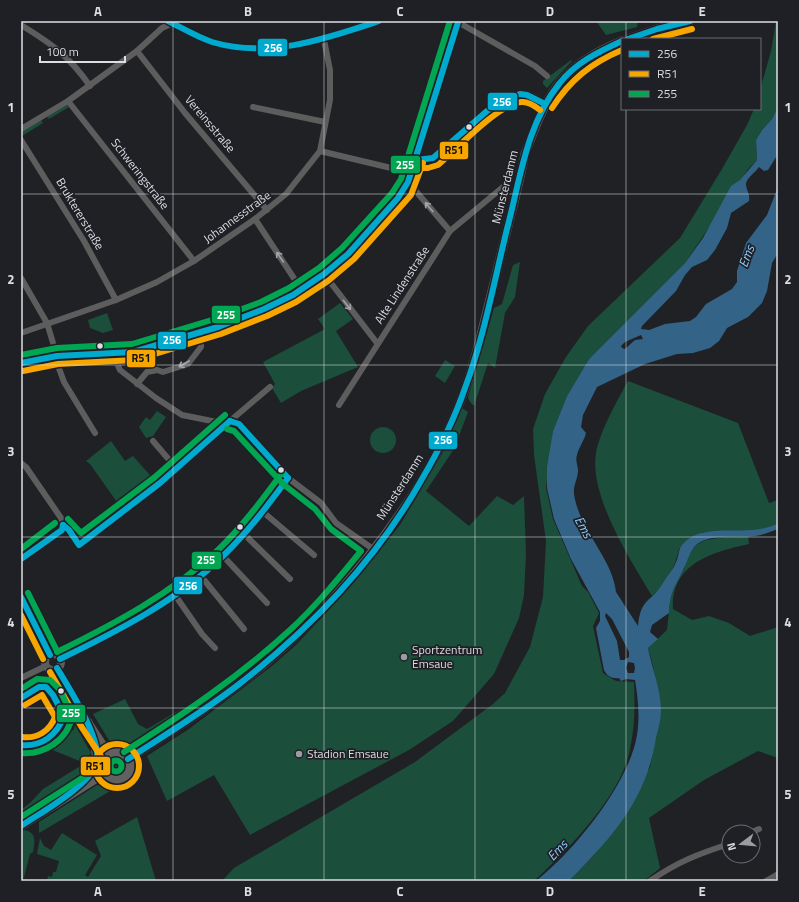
<svg xmlns="http://www.w3.org/2000/svg" width="799" height="902" viewBox="0 0 799 902" font-family="'Titillium Web',sans-serif">
<style>
.green{fill:#1b4e3b}
.water{fill:#336487;fill-rule:evenodd}
.lines{fill:none;stroke-linecap:round;stroke-linejoin:round}
.minor{stroke:#5e5d5e;stroke-width:6}
.tertiary{stroke:#5e5d5e;stroke-width:8}
.secondary{stroke:#616161;stroke-width:9}
.bus-1-casing{stroke:#1f2026;stroke-width:9}
.bus-2-casing{stroke:#1f2026;stroke-width:9}
.bus-3-casing{stroke:#1f2026;stroke-width:9}
.bus-1{stroke:#00a9ce;stroke-width:6}
.bus-2{stroke:#f7a600;stroke-width:6}
.bus-3{stroke:#00a651;stroke-width:6}
.oneway{stroke:#a4a4a7}
.grid{fill:none;stroke:#dddee2;stroke-width:1;stroke-opacity:0.55}
.bus-dot{fill:#dddee2;stroke:#1f2026;stroke-width:1.5}
.poi-dot{fill:#9b9ca0;stroke:#1f2026;stroke-width:1.5}
.labels{text-anchor:middle;stroke-width:3.5;stroke-linejoin:round;paint-order:stroke}
.street-label{font-size:12px;fill:#dddee2;stroke:#1f2026}
.poi-label{font-size:12px;fill:#dddee2;stroke:#1f2026;text-anchor:start}
.water-label{font-size:13px;font-style:italic;fill:#90cefc;stroke:#1f2026}
.line-badge{stroke:#1f2026;stroke-width:1.5}
.badge-label{font-size:11px;text-anchor:middle;font-weight:bold;fill:#fff}
.pale-badge-label{font-size:11px;text-anchor:middle;font-weight:bold;fill:#111}
.neatline{fill:none;stroke:#dddee2;stroke-width:1.5}
.grid-label{font-size:13px;text-anchor:middle;font-weight:bold;fill:#dddee2}
</style>
<rect width="100%" height="100%" fill="#202125"/>
<g class="green">
<path d="M596,21h42l-1,6 -31,8z"/>
<path d="M776,21h2v86l-6,12 -10,11 -6,10 1,20 -9,9 -63,94 -96,96 -22,37 -14,35 -7,57 7,31 29,67 6,6 11,21 -6,13 10,47 13,8 18,1c1,23 1,45 -4,67 -8,46 -63,102 -96,132h-312l12,-13 181,-106 78,-58 12,-11 25,-46 13,-50 3,-56 -12,-86 -1,-26 12,-35 21,-37 22,-31 92,-88 42,-69 25,-44 7,-16h6v-19l11,-39z"/>
<path d="M571,60l1,1 -25,27 -4,-4v-3z"/>
<path d="M67,105l2,2 -20,12 -2,-2z"/>
<path d="M41,120l2,3 -21,13 -1,-4z"/>
<path d="M520,262l-5,35 -10,16 -10,55 -7,-5 -14,43 -4,-4 -2,-5 26,-89 8,-4 11,-39z"/>
<path d="M340,303l13,16 -17,12 22,36 -57,24 -20,12 -9,-15 3,-4 -12,-22 62,-33 -7,-10z"/>
<path d="M107,313l6,17 -10,3 -13,-5 -2,-8z"/>
<path d="M50,345l-4,6 -19,2v-1z"/>
<path d="M445,360l10,6 -10,17 -10,-7z"/>
<path d="M628,381l110,42 31,80 9,-3v23l-12,6 -12,2 -51,1 -24,17c-3,17 -14,36 -27,47 -22,-37 -63,-100 -56,-143 4,-22 21,-52 32,-72z"/>
<path d="M462,408l6,4 -14,37 -28,42 43,35 28,-30 16,9 11,-9 2,58 -2,41 -5,23 -25,56 -41,47 -44,29 -159,85 -36,-60 -47,26 -20,-45 42,-27 83,-63 24,-21 55,-59 49,-61 42,-71z"/>
<path d="M157,411l9,6 -13,19 -7,2 -7,-11 7,-10 4,3z"/>
<circle cx="383" cy="440" r="13"/>
<path d="M111,441l14,20 8,-5 23,26 -34,27 -32,-45 -4,-3z"/>
<path d="M730,536h18l1,8c-36,8 -78,19 -76,65l19,11 17,-4 20,7 21,13 28,-9v131l-20,-7 -54,29 -55,38 11,50 -16,13h-75l26,-27 55,-87 11,-56 -8,-45 -5,-18 19,-18 4,-39 13,-22 4,-14 8,-10 10,-5z"/>
<path d="M232,679l3,4 -97,62 -28,-3 -17,-28 32,-15 13,25 9,5z"/>
<path d="M75,725l16,28 -9,9 -32,-13 -1,-4 5,-5 5,4 15,-15z"/>
<path d="M57,726c-8,10 -18,22 -33,18z"/>
<circle cx="116" cy="766" r="10"/>
<path d="M82,765l6,6 -8,9 -59,37v-7l10,-8 12,-13z"/>
<path d="M97,785l15,2v3l-73,43v-11z"/>
<path d="M137,817l19,64h-109l1,-5 4,1 1,-5h3l3,-11 -22,-7 3,-16 4,8 7,4 11,-17 35,22 -12,20 3,2 13,-21 -6,-15z"/>
<path d="M24,830c13,2 11,12 9,22l-3,2 -7,27h-2v-49z"/>
</g>
<path class="water" d="M778,107v47l-10,16 -4,1 -5,-4c-3,5 -14,12 -13,18 1,7 4,8 3,16l-18,12 -4,15 -12,22 -8,10 -15,7 -7,8 -9,16 -34,35 -1,3 8,1 16,-6 25,-3 6,-4 10,-13 26,-15 5,-7v-11l9,-28 21,-28 11,-28v66l-6,10 -5,28 -5,12 -14,14 -21,11 -8,13 -9,7 -17,5 -16,1 -32,10 -48,23 -14,28 -2,12 5,6c-2,8 -7,14 -9,22 -2,5 1,11 1,15 0,9 -5,15 -4,24 5,36 39,65 42,98l22,34c3,-29 12,-22 25,-43 4,-7 10,-13 13,-21 3,-5 2,-12 6,-17 21,-26 66,-5 96,-22v6c-8,3 -15,6 -23,7 -18,2 -47,-3 -60,10 -6,7 -7,14 -11,22 -9,20 -14,21 -15,45l-17,12 -2,7 8,7 -10,9c4,21 13,41 13,63 0,9 -3,18 -5,27 -10,63 -44,99 -87,143h-33c38,-30 93,-97 101,-146 3,-18 1,-37 -2,-55l-9,-1 -5,2 -2,-3c-7,1 -12,-2 -15,-8l-8,-42 4,-7v-9l-29,-53 -17,-40 -7,-31v-21l6,-36 14,-35 22,-37 96,-96 18,-25 28,-52 9,-6 17,-20 -1,-20 6,-10 10,-11zM641,335l2,4 -8,1 -10,9 -3,-1 -1,-2 4,-4zM606,613l6,6 17,33v5l-5,3h-4l-3,-19 -12,-25zM628,662l6,1 1,5 -1,5h-6l-2,-5z"/>
<g class="lines">
<g class="minor">
<path d="M168,21c15,7 29,16 44,21 57,18 114,-3 167,-21"/>
<path d="M456,21l79,45 12,10"/>
<path d="M21,25c31,19 48,31 69,61"/>
<path d="M137,51l48,62 82,97"/>
<path d="M68,101l126,160"/>
<path d="M253,107l72,15"/>
<path d="M21,129l47,-28 69,-50 25,-23 13,-6"/>
<path d="M21,140l63,101 32,59"/>
<path d="M320,151l92,22"/>
<path d="M416,160h11l6,-2c20,-15 62,-62 87,-64 10,0 18,4 25,10"/>
<path d="M408,182l42,49"/>
<path d="M255,219l46,70"/>
<path d="M324,274l53,69"/>
<path d="M21,278l26,45 10,33v7l7,19 31,51"/>
<path d="M21,333l95,-33 41,-18 37,-21 61,-42 31,-25 34,-43 10,-51v-30l-6,-30"/>
<path d="M113,354l7,16 36,28 26,17 35,7 13,-1 40,-34"/>
<path d="M21,363l36,-7 76,-4 85,-25 46,-18 29,-14 31,-21 24,-20 50,-56 10,-16 50,-161"/>
<path d="M137,384l10,-12 10,-2 6,2 25,-8 13,-17v-14"/>
<path d="M339,405l111,-174 53,-44"/>
<path d="M230,421l9,3 49,54 33,25 15,20 37,26"/>
<path d="M153,441l24,28"/>
<path d="M21,463l5,4 35,51 2,10 -6,6 -36,25"/>
<path d="M263,512l51,43"/>
<path d="M63,525l6,5 10,15 81,-62 70,-62"/>
<path d="M244,534l46,45"/>
<path d="M223,556l44,47"/>
<path d="M200,575l44,54"/>
<path d="M175,595l27,39 13,14"/>
<path d="M60,659c57,-27 118,-59 164,-104 24,-24 44,-50 64,-77"/>
<path d="M21,678l25,-12"/>
<path d="M752,832l7,-3"/>
<path d="M650,881c27,-19 48,-27 79,-37"/>
<path d="M766,881l12,-7"/>
</g>
<g class="tertiary">
<path d="M21,597l29,58"/>
<circle cx="53" cy="662" r="8"/>
<path d="M57,668l31,54 21,32"/>
</g>
<g class="secondary">
<path d="M628,39l29,-10 33,-8"/>
<circle cx="116" cy="766" r="14"/>
<path d="M128,759c37,-24 75,-47 110,-74 90,-68 181,-177 222,-283 16,-40 25,-84 36,-127 9,-40 21,-80 29,-121 22,-60 35,-88 97,-113"/>
<path d="M78,785c27,-27 18,-30 10,-63"/>
<path d="M21,826l84,-53"/>
</g>
<defs>
<g id="bus-1">
<path d="M168,21c14,7 29,16 44,21 57,17 113,-3 167,-21"/>
<path d="M628,39l29,-10 33,-8"/>
<path d="M416,160l17,-2 54,-47 23,-14 10,-3 7,1 18,9"/>
<path d="M21,363l36,-7 76,-4 85,-25 46,-18 29,-14 31,-21 24,-20 50,-56 10,-16 50,-160"/>
<path d="M230,421l9,3 49,54"/>
<path d="M63,525l6,5 10,15 81,-62 70,-62"/>
<path d="M21,559l41,-29 1,-5"/>
<path d="M21,597l29,58"/>
<path d="M60,659c58,-28 117,-58 164,-104 24,-23 44,-50 64,-77"/>
<path d="M21,698l18,-11h7l7,8 11,21c-7,19 -22,31 -43,29"/>
<path d="M128,759c37,-24 75,-47 110,-74 72,-56 139,-126 184,-206 17,-29 32,-59 43,-91 19,-51 29,-106 42,-159 13,-48 19,-104 52,-145 16,-21 39,-32 63,-43"/>
<path d="M21,826c19,-13 72,-42 76,-65 4,-23 -28,-73 -40,-93"/>
</g>
<g id="bus-2">
<path d="M653,39l39,-10"/>
<path d="M552,108c18,-28 39,-45 70,-58"/>
<path d="M416,168h12l10,-3c19,-16 59,-60 83,-63 7,-1 14,4 19,8"/>
<path d="M23,371l35,-7 77,-4 86,-26 46,-18 29,-14 32,-21 26,-22 57,-64 12,-32"/>
<path d="M21,615l22,44"/>
<path d="M50,672l31,54 21,32"/>
<path d="M22,737c15,2 28,-6 33,-20l-13,-22 -17,10"/>
<circle cx="117" cy="766" r="22"/>
</g>
<g id="bus-3">
<path d="M21,355l36,-7 75,-4 83,-25 46,-17 28,-14 30,-20 23,-20 50,-55 9,-14 49,-158"/>
<path d="M68,519l13,14 74,-56 70,-62"/>
<path d="M21,549l34,-26"/>
<path d="M28,593l29,58"/>
<path d="M57,652c57,-28 114,-58 161,-102 24,-23 44,-50 64,-77"/>
<path d="M21,689l16,-10 13,1 10,10 12,26c-4,24 -28,39 -51,37"/>
<path d="M124,752c58,-37 115,-75 166,-122 26,-24 49,-52 71,-79l-30,-22 -16,-20 -32,-25 -49,-53 -7,-2"/>
<circle cx="116" cy="766" r="5.5"/>
<path d="M21,817l80,-51"/>
</g>
</defs>
<use href="#bus-1" class="bus-1-casing"/>
<use href="#bus-2" class="bus-2-casing"/>
<use href="#bus-3" class="bus-3-casing"/>
<use href="#bus-1" class="bus-1"/>
<use href="#bus-2" class="bus-2"/>
<use href="#bus-3" class="bus-3"/>
</g>
<defs><path id="oneway-shaft" d="M-6 0H5M1.5-3L5.5 0L1.5 3" fill="none" stroke-width="1.6" stroke-linecap="round" stroke-linejoin="round"/></defs>
<g class="oneway">
<use href="#oneway-shaft" transform="translate(429 207) rotate(-130)"/>
<use href="#oneway-shaft" transform="translate(280 257) rotate(-124)"/>
<use href="#oneway-shaft" transform="translate(347 305) rotate(52)"/>
<use href="#oneway-shaft" transform="translate(184 364) rotate(150)"/>
</g>
<path class="grid" d="M173,21v860M324,21v860M475,21v860M626,21v18M626,109v772M21,194h757M21,365h757M21,537h757M21,708h757"/>
<g class="bus-dot">
<circle cx="469" cy="127" r="3.5"/>
<circle cx="100" cy="346" r="3.5"/>
<circle cx="281" cy="470" r="3.5"/>
<circle cx="240" cy="527" r="3.5"/>
<circle cx="61" cy="691" r="3.5"/>
</g>
<g class="poi-dot">
<circle cx="404" cy="657" r="4"/>
<circle cx="299" cy="754" r="4"/>
</g>
<g class="labels">
<g class="street-label">
<text transform="translate(210 124) rotate(50)" y="4">Vereinsstraße</text>
<text transform="translate(140 174) rotate(52)" y="4">Schweringstraße</text>
<text transform="translate(505 187) rotate(-76)" y="4">Münsterdamm</text>
<text transform="translate(80 214) rotate(59)" y="4">Bruktererstraße</text>
<text transform="translate(237 217) rotate(-36)" y="4">Johannesstraße</text>
<text transform="translate(402 285) rotate(-57)" y="4">Alte Lindenstraße</text>
<text transform="translate(400 487) rotate(-57)" y="4">Münsterdamm</text>
</g>
<g class="poi-label">
<text x="412" y="654">Sportzentrum<tspan x="412" dy="14">Emsaue</tspan></text>
<text x="307" y="758">Stadion Emsaue</text>
</g>
<g class="water-label">
<text transform="translate(746 256) rotate(-69)" y="5">Ems</text>
<text transform="translate(584 527) rotate(62)" y="5">Ems</text>
<text transform="translate(557 850) rotate(-47)" y="5">Ems</text>
</g>
</g>
<g class="line-badge">
<rect x="257" y="38" width="31" height="19" rx="4" fill="#00a9ce"/>
<rect x="487" y="92" width="31" height="19" rx="4" fill="#00a9ce"/>
<rect x="439" y="141" width="30" height="19" rx="4" fill="#f7a600"/>
<rect x="390" y="155" width="31" height="19" rx="4" fill="#00a651"/>
<rect x="211" y="305" width="30" height="19" rx="4" fill="#00a651"/>
<rect x="157" y="331" width="30" height="19" rx="4" fill="#00a9ce"/>
<rect x="126" y="349" width="30" height="19" rx="4" fill="#f7a600"/>
<rect x="428" y="431" width="30" height="19" rx="4" fill="#00a9ce"/>
<rect x="191" y="551" width="31" height="19" rx="4" fill="#00a651"/>
<rect x="173" y="576" width="30" height="19" rx="4" fill="#00a9ce"/>
<rect x="56" y="704" width="30" height="19" rx="4" fill="#00a651"/>
<rect x="80" y="756" width="31" height="20" rx="4" fill="#f7a600"/>
</g>
<g class="badge-label">
<text x="273" y="52">256</text>
<text x="502" y="106">256</text>
<text x="405" y="169">255</text>
<text x="226" y="319">255</text>
<text x="172" y="344">256</text>
<text x="443" y="444">256</text>
<text x="206" y="564">255</text>
<text x="188" y="590">256</text>
<text x="71" y="717">255</text>
</g>
<g class="pale-badge-label">
<text x="454" y="154">R51</text>
<text x="141" y="362">R51</text>
<text x="95" y="770">R51</text>
</g>
<rect width="799" height="902" fill="none" stroke="#1f2026" stroke-width="44"/>
<rect x="621" y="38" width="140" height="72" fill="#1f2026" stroke="#6b6c71"/>
<rect x="629" y="51" width="20" height="6" fill="#00a9ce" stroke="#6b6c71"/>
<text x="657" y="58" font-size="12" fill="#dddee2">256</text>
<rect x="629" y="71" width="20" height="6" fill="#f7a600" stroke="#6b6c71"/>
<text x="657" y="78" font-size="12" fill="#dddee2">R51</text>
<rect x="629" y="91" width="20" height="6" fill="#00a651" stroke="#6b6c71"/>
<text x="657" y="98" font-size="12" fill="#dddee2">255</text>
<g transform="translate(741 844) rotate(254)"><circle r="19" fill="#1f2026" stroke="#6b6c71"/>
<path d="M0-3L7 15L0 10L-7 15Z" fill="#9b9ca0"/>
<text y="-6" font-size="11" font-weight="bold" text-anchor="middle" fill="#dddee2">N</text>
</g>
<path d="M40 56v6h85v-6" fill="none" stroke="#dddee2" stroke-width="2"/>
<text x="46" y="56" font-size="12" fill="#dddee2" stroke="#1f2026" stroke-width="3" paint-order="stroke">100 m</text>
<rect x="22" y="22" width="755" height="858" class="neatline"/>
<g class="grid-label">
<text x="98" y="16">A</text>
<text x="248" y="16">B</text>
<text x="400" y="16">C</text>
<text x="550" y="16">D</text>
<text x="702" y="16">E</text>
<text x="11" y="112">1</text>
<text x="788" y="112">1</text>
<text x="11" y="284">2</text>
<text x="788" y="284">2</text>
<text x="11" y="456">3</text>
<text x="788" y="456">3</text>
<text x="11" y="627">4</text>
<text x="788" y="627">4</text>
<text x="11" y="799">5</text>
<text x="788" y="799">5</text>
<text x="98" y="896">A</text>
<text x="248" y="896">B</text>
<text x="400" y="896">C</text>
<text x="550" y="896">D</text>
<text x="702" y="896">E</text>
</g>
</svg>
